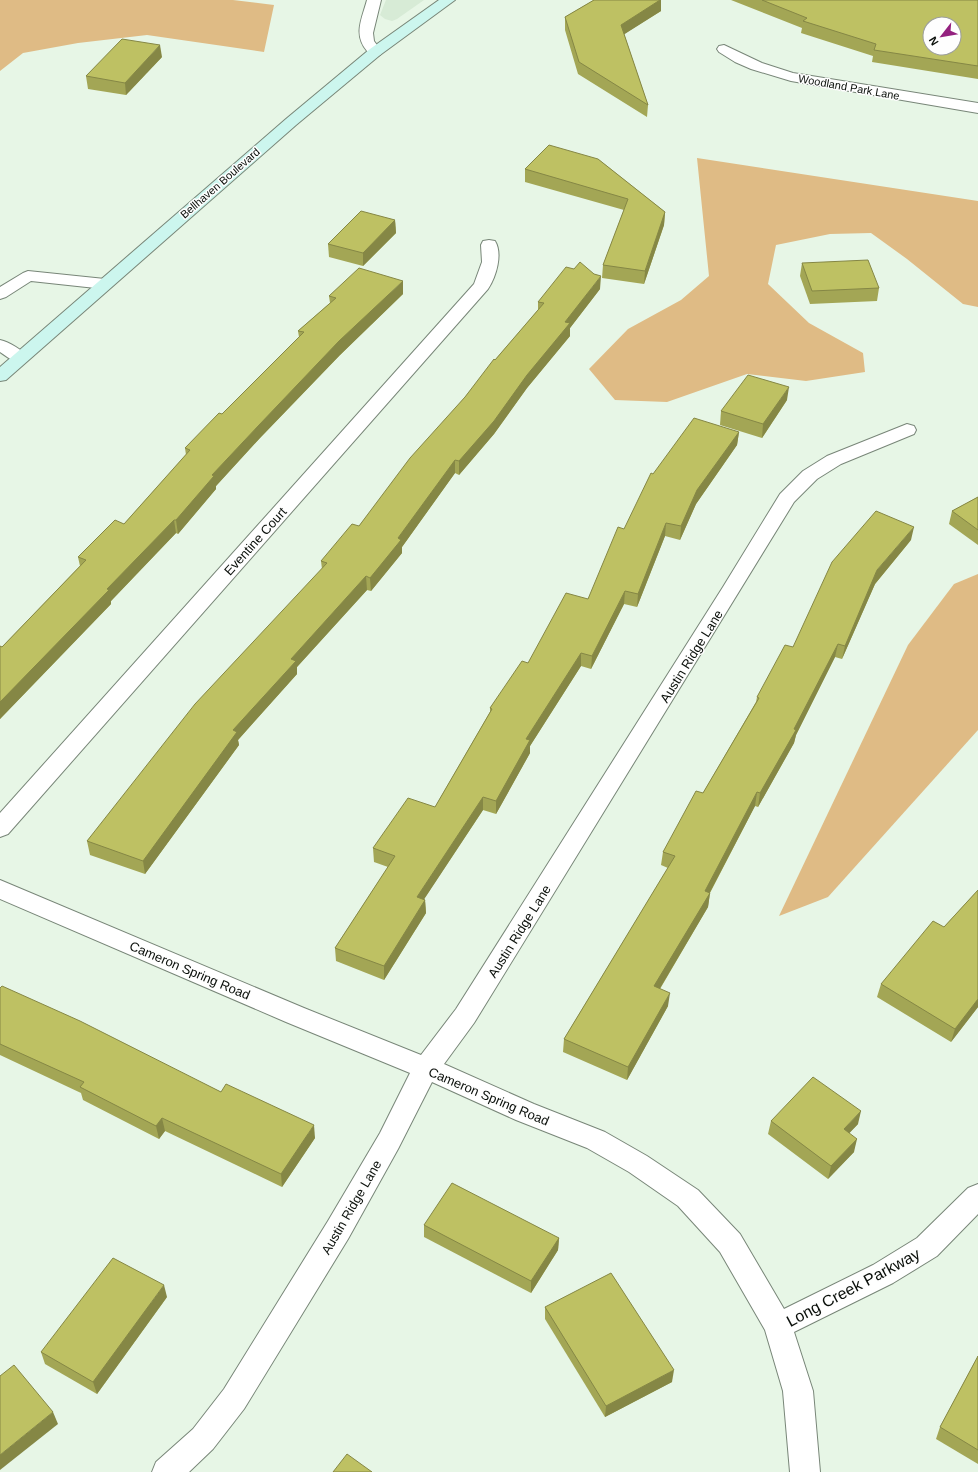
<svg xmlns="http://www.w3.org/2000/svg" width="978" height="1472" viewBox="0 0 978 1472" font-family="Arial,sans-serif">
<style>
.built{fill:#d7ebd6}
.green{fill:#dfbb85}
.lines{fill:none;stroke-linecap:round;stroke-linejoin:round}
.service-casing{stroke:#788678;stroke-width:2}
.minor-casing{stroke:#788678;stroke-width:2}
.tertiary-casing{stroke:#788678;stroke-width:2}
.secondary-casing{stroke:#788678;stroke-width:2}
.service{fill:#fff;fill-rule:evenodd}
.minor{fill:#fff;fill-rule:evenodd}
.tertiary{fill:#fff;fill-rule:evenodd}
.secondary{fill:#ccf6ee;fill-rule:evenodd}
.wall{fill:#a3a655}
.shaded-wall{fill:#858745}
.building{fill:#bec163;stroke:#858745;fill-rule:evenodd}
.labels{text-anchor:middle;stroke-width:3;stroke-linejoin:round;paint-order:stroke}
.far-street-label{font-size:11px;fill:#090e09;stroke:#fefefe}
.street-label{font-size:13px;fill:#090e09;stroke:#fefefe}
.near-street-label{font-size:16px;fill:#090e09;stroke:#fefefe}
</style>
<rect width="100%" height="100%" fill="#e7f6e6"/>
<path class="built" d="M386,0h38l-27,19 -5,2 -7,-2 -5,-4z"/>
<g class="green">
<path d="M0,0h233l41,5 -10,47 -117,-17 -69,8 -55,10 -23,18z"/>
<path d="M697,158l281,43v106l-15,-3 -56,-45 -36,-26 -41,1 -54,11 -8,39 41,39 54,30 2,19 -59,9 -59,-7 -80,28 -52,-2 -26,-31 39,-40 53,-29 28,-24z"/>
<path d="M978,574v156l-150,167 -49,19 129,-271 46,-61z"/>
</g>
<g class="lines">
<defs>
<g id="service">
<path d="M28,271l77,8 5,2 3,3 -3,3 -5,2 -74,-8 -25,16 -6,2v-12l23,-14z"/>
<path d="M0,340c9,2 23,10 28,18l-2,3c-11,3 -17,-3 -26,-9z"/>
</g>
<g id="minor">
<path d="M724,45l38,18 31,10 185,30v10l-187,-32 -40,-12 -16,-7 -16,-10 -2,-3 2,-3z"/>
<path d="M489,240l6,1c8,13 1,36 -7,48l-480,545 -8,3v-24l474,-529 8,-22 -1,-17 2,-4z"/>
<path d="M907,424l7,2 2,4 -2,4 -73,30 -24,15 -23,23 -320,521 -30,41 90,40 71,28 42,24 51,34 42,44 44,75 89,-44 44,-27 51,-50 10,-4v30l-41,42 -44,27 -99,49 19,59 7,81h-30l-7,-81 -18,-61 -45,-78 -42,-46 -49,-34 -42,-24 -71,-28 -84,-38 -34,67 -50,90 -104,170 -31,40 -24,23h-37l4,-10 37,-33 31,-40 104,-168 52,-88 30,-60 -124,-51 -286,-123v-19l304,128 117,47 35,-46 267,-422 57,-93 23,-23 24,-15z"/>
</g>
<path id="tertiary" d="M367,0h14l-8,33 1,8 8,11 -2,3c-6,2 -9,1 -13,-4 -14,-17 -5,-32 0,-51z"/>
<path id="secondary" d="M439,0h16l-75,55 -84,70 -290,255 -6,1v-14l286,-248 84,-70z"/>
</defs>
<use href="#service" class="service-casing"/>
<use href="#minor" class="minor-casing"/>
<use href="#tertiary" class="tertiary-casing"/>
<use href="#secondary" class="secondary-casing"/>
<use href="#service" class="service"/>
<use href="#minor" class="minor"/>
<use href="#tertiary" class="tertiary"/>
<use href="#secondary" class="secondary"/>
</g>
<g class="wall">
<path d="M594,0h67v11l-37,23 24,71 -1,12 -69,-43 -13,-44v-13z"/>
<path d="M731,0h247v79l-106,-17 1,-6 -72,-23 1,-5z"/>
<path d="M162,57l-36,38 -38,-6 -2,-13z"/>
<path d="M598,159l67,53 -1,13 -20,59 -42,-6 1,-13 21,-55 -99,-28v-13z"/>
<path d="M395,220l1,13 -33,33 -34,-9 -1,-13z"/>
<path d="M802,263l77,25 -2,13 -67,3 -10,-28z"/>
<path d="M600,289l-30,39v8l-43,52 -33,46 -35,41 -4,-2 -53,74v6l-31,38 -4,-1 -70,77v7l-59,66 1,5 -94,129 -55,-19 -3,-14 235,-272 -1,-8 38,-35 106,-129 30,-37 43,-50v-8z"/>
<path d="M403,294l-63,61 -80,83 -44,48v3l-38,45 -2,-1 -65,68v3l-111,115v-73l2,1 78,-81 -2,-9 46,-33 62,-69 -1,-7 37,-34 77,-77 -1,-6 32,-28 -1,-7z"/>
<path d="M787,400l-25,38 -42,-13 1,-14z"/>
<path d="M739,432l-2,13 -41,59 -16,36 -15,-4 -28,71 -13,-3 -33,65 -10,-3 -51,80v7l-34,61 -13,-4 -59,89 1,1 1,13 -42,67 -48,-19 -1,-13 53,-81 -14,-5 -1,-14 62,-41 55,-95v-4l38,-45 60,-64 65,-125z"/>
<path d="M978,497v48l-29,-21 3,-13z"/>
<path d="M911,540l-36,44 -33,75 -7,-2 -39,78 -2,8 -36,64 -3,-1 -45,87 -2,14 -48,82 8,17 -41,74 -64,-28 1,-13 104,-171 -7,-3 2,-13 40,-59 53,-91 1,-5 36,-50z"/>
<path d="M978,890v117l-27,35 -74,-45 4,-13 63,-57z"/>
<path d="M0,988l221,104 94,46 -33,49 -117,-56 -6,8 -76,-39 -2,-7 -81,-38z"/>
<path d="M771,1121l87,3 -9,9 5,19 -26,27 -60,-45z"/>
<path d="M424,1225l135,13 -1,12 -27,43 -107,-56z"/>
<path d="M167,1297l-70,97 -52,-30 -4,-12z"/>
<path d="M545,1307l127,75 -67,35 -60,-98z"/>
<path d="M978,1356v108l-42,-25 4,-12z"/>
</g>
<g class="shaded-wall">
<path d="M660,0h1v11l-41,26 1,-12z"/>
<path d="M160,45l2,12 -36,38 -1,-12z"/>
<path d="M665,212l-1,13 -20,59 1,-13z"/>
<path d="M395,220l1,13 -33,33v-13z"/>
<path d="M601,276l-1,13 -30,39v8l-43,52 -33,46 -35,41v-14l106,-139z"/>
<path d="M403,281v13l-63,61 -80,83 -44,48v3l-38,45 -2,-14 36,-45 47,-50 80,-84z"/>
<path d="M789,387l-2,13 -25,38 1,-14z"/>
<path d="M739,432l-2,13 -41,59 -16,36 1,-14 16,-36z"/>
<path d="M455,460v13l-53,74v6l-31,38 -1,-13 28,-40z"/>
<path d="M174,520l2,13 -65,68v3l-111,115v-17l107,-113z"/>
<path d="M666,523l-1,13 -28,71 1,-13z"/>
<path d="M914,527l-3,13 -36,44 -33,75 3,-13 32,-76z"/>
<path d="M366,576l1,14 -70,77v7l-59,66 1,5 -94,129 -2,-13 90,-131 58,-71z"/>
<path d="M625,591l-1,13 -33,65 1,-13z"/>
<path d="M838,644l-3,13 -39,78 -2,8 -36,64 2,-14z"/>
<path d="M581,653v13l-51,80v7l-34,61v-13l30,-62z"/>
<path d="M757,792l-2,14 -46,88 1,-1 -2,14 -55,93 1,-14 51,-95z"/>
<path d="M483,797v13l-66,100v-13z"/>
<path d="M425,900l1,13 -42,67v-14z"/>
<path d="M670,993l-2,13 -41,74 1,-13z"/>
<path d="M978,999v8l-27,35 4,-13z"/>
<path d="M861,1111l-3,13 -17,18 3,-13z"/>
<path d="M162,1118l3,13 -6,8 -3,-13z"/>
<path d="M314,1125l1,13 -33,49 -1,-13z"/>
<path d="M857,1139l-3,13 -26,27 3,-13z"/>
<path d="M559,1238l-1,12 -27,43v-12z"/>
<path d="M164,1285l3,12 -70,97 -4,-12z"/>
<path d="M674,1370l-2,12 -67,35 1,-11z"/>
<path d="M53,1412l5,12 -58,46v-15z"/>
</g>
<g class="building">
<path d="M594,0h66l-39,25 27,80 -69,-43 -14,-45z"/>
<path d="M762,0h216v66l-104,-16 2,-6 -73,-23 4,-3zM930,24h24v24h-24z"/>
<path d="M122,39l38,6 -35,38 -39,-7z"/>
<path d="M549,145l49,14 67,53 -20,59 -42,-6 25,-66 -103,-30z"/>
<path d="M361,211l34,9 -32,33 -35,-9z"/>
<path d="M868,260l11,28 -67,3 -10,-28z"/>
<path d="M580,262l14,12 7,2 -36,46 5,1 -43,52 -33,46 -35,40 -4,-1 -57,78 3,2 -31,38 -4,-2 -75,83 5,2 -63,69 4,2 -94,129 -56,-20 108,-137 132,-141 -6,-2 31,-37 7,2 51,-68 55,-61 29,-38 1,1 49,-57 -6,-1 28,-35 8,2z"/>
<path d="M359,268l44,13 -64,60 -80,84 -47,50 2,1 -38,44h-2l-67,69 2,1 -109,112v-56l2,1 84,-87 -8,-3 37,-37 9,4 66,-74 -5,-2 34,-35 3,1 82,-82 -6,-1 38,-33 -7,-2z"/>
<path d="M748,375l41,12 -26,37 -42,-13z"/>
<path d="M694,418l45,14 -42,58 -16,36 -15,-3 -28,71 -13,-3 -33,65 -11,-3 -55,86 4,1 -34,61 -13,-4 -66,100 8,3 -41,66 -49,-18 60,-92 -22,-8 35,-50 27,9 57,-98 -2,-1 32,-47 6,2 38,-70 22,6 30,-72 6,2 27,-56 2,1z"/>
<path d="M978,497v33l-26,-19z"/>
<path d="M876,511l38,16 -37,43 -32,76 -7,-2 -44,85 2,1 -36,63 -3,-1 -52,99 5,2 -56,93 16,7 -42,74 -64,-28 111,-183 -12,-4 33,-61 7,2 56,-95 -2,-1 28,-52 8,2 39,-85z"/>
<path d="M978,890v109l-23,30 -74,-45 52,-63 11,6z"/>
<path d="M2,986l78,35 141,71 5,-8 88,41 -33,49 -119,-56 -6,8 -76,-39 4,-5 -84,-38v-56z"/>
<path d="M813,1077l48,34 -17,18 13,10 -26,27 -60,-45z"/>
<path d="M452,1183l107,55 -28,43 -107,-56z"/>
<path d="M113,1258l51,27 -71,97 -52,-30z"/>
<path d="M611,1273l63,97 -68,36 -61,-99z"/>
<path d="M978,1356v94l-38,-23z"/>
<path d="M14,1365l39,47 -53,43v-79z"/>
<path d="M347,1454l25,18h-39z"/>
</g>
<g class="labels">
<g class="far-street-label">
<text transform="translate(849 87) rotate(10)" y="4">Woodland Park Lane</text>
<text transform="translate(220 183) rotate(-41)" y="4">Bellhaven Boulevard</text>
</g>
<g class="street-label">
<text transform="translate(255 541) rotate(-48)" y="5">Eventine Court</text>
<text transform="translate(691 656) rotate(-58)" y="5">Austin Ridge Lane</text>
<text transform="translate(519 931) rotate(-58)" y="5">Austin Ridge Lane</text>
<text transform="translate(190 970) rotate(23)" y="5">Cameron Spring Road</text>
<text transform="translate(489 1096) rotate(23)" y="5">Cameron Spring Road</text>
<text transform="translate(351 1207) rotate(-60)" y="5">Austin Ridge Lane</text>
</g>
<g class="near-street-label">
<text transform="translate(853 1287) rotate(-28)" y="6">Long Creek Parkway</text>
</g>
</g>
<g transform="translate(942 36) rotate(239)"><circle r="19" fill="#fefefe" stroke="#9c9e9c"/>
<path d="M0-3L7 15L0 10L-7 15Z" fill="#94217f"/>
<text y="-6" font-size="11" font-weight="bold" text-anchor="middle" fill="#090e09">N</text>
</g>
</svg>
